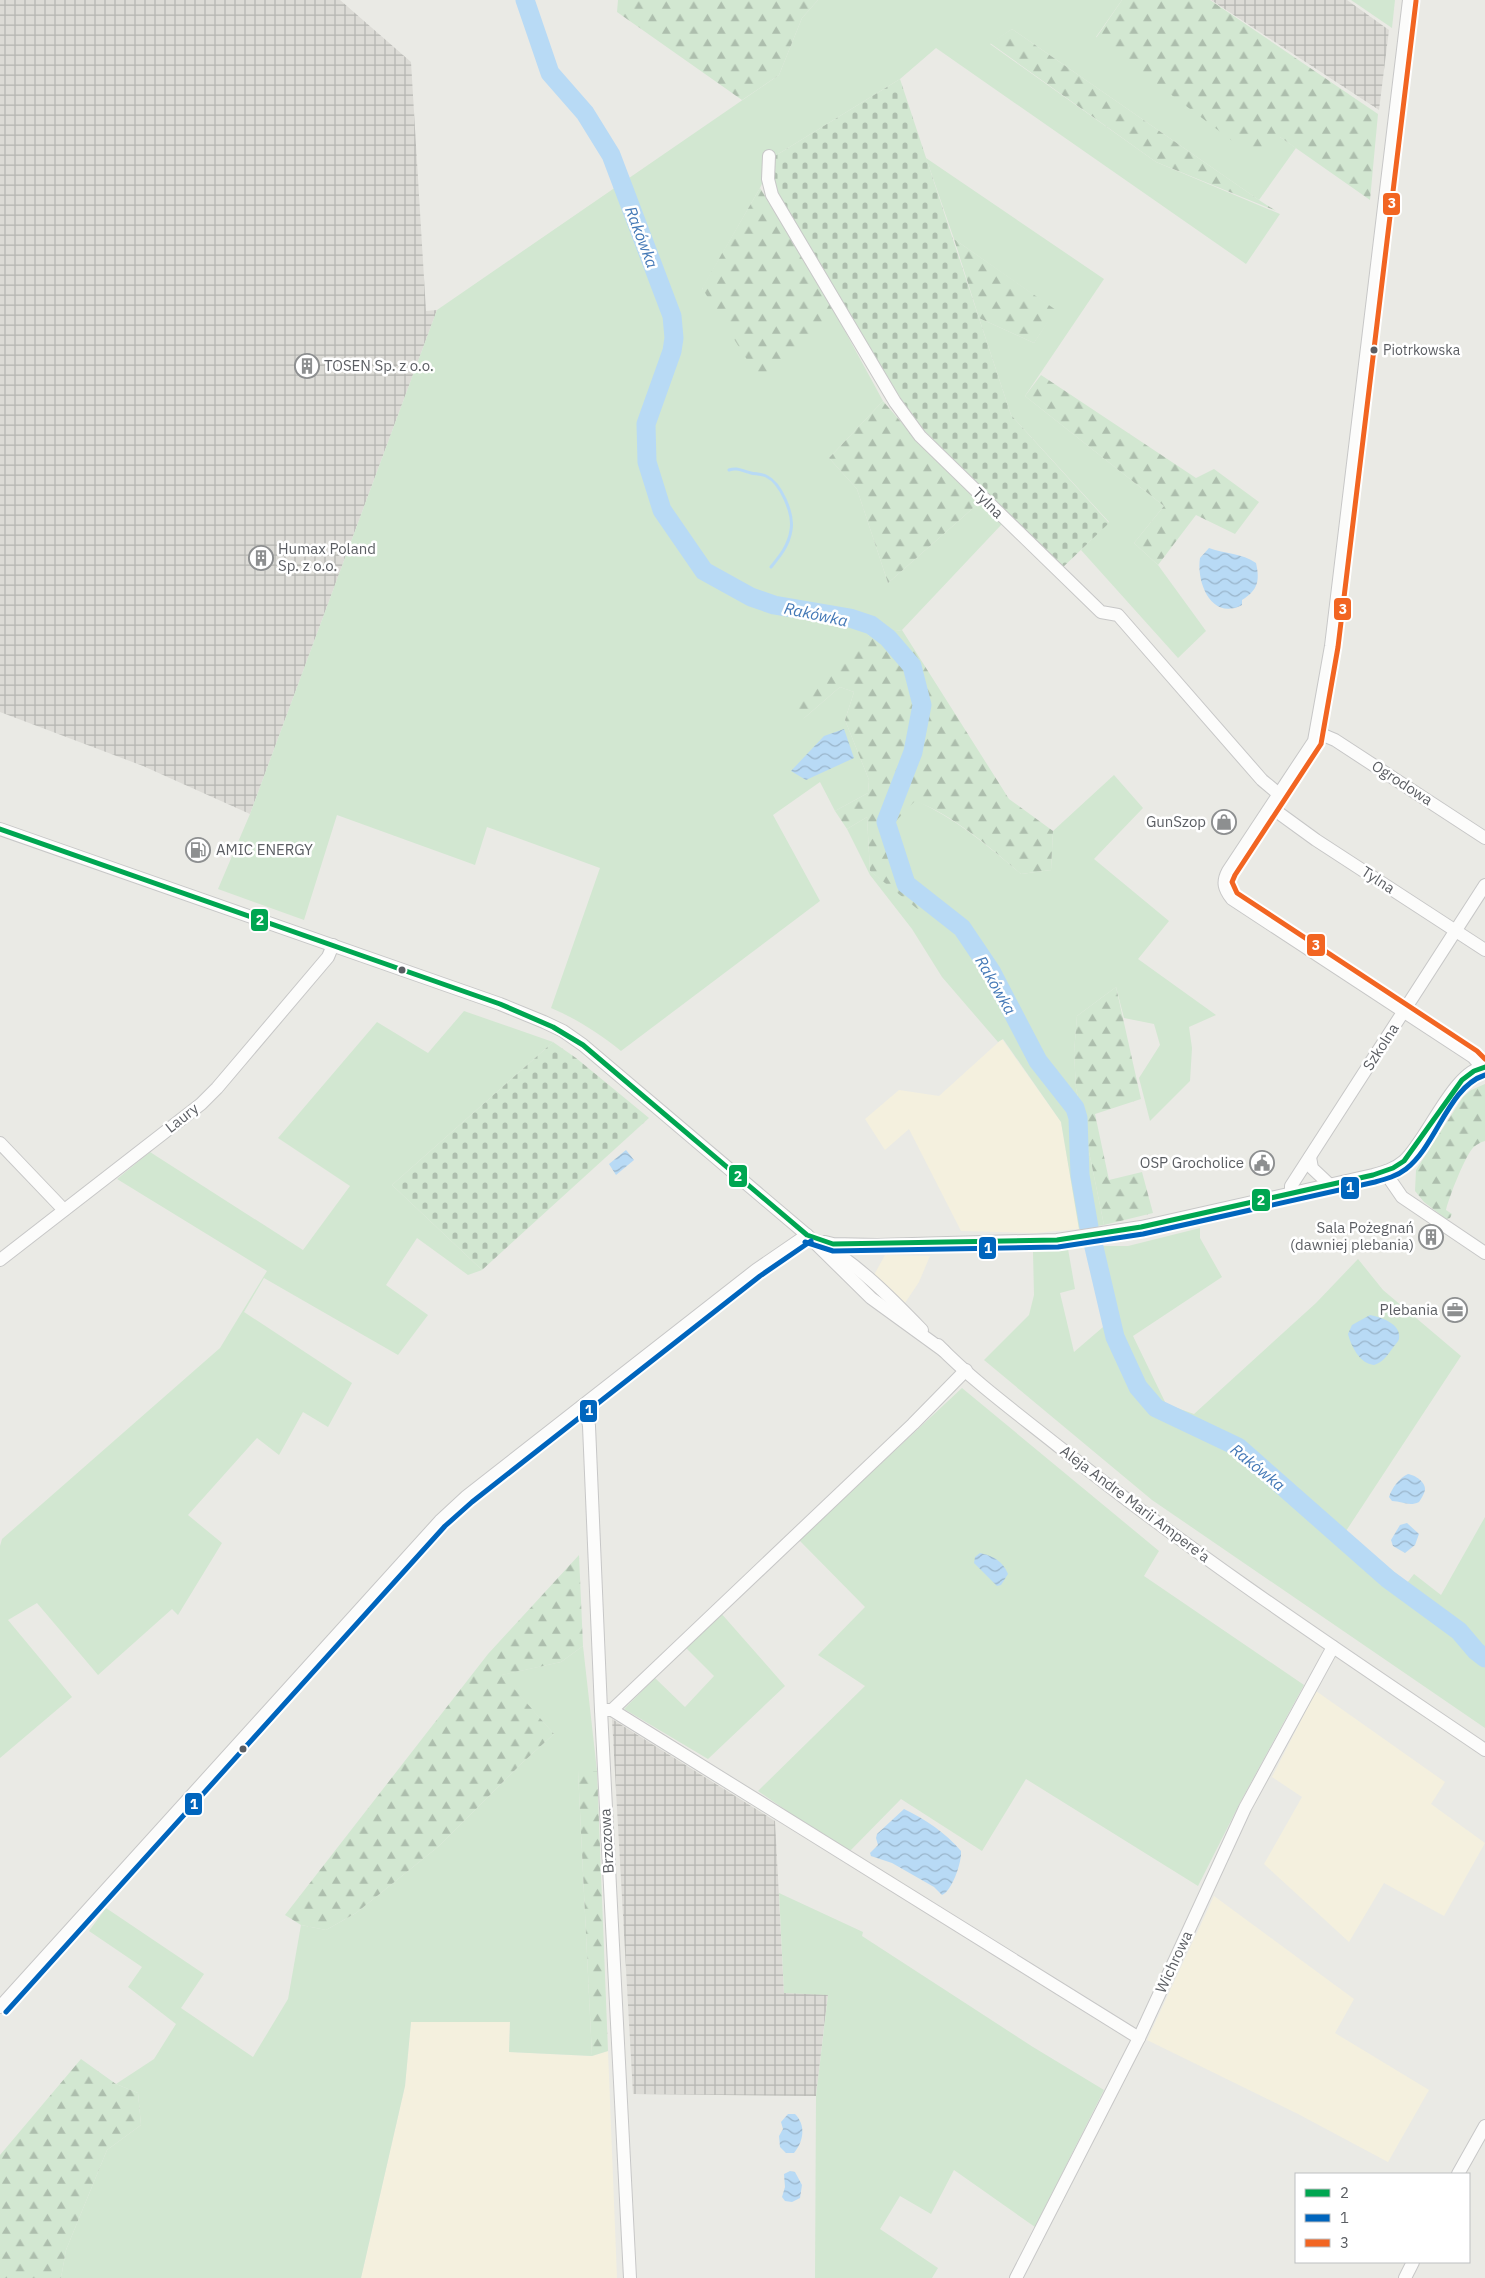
<svg xmlns="http://www.w3.org/2000/svg" width="1485" height="2278" viewBox="0 0 1485 2278" font-family="'IBM Plex Sans',sans-serif">
<style>
.commercial{fill:#f4f0de}
.industrial{fill:url(#industrial-grid)}
.green{fill:#d2e7d1}
.forest{fill:url(#forest-firs)}
.cemetery{fill:url(#cemetery-stones)}
.water{fill:url(#water-waves)}
.lines{fill:none;stroke-linecap:round;stroke-linejoin:round}
.stream{stroke:#b8daf5;stroke-width:3}
.river{stroke:#b8daf5;stroke-width:19}
.minor-casing{stroke:#c7c7c7;stroke-width:14}
.minor{stroke:#fcfcfb;stroke-width:12}
.bus-1-casing{stroke:#fff;stroke-width:9}
.bus-2-casing{stroke:#fff;stroke-width:9}
.bus-3-casing{stroke:#fff;stroke-width:9}
.bus-1{stroke:#00a651;stroke-width:5}
.bus-2{stroke:#0065bd;stroke-width:5}
.bus-3{stroke:#f26522;stroke-width:5}
.bus-dot{fill:#5b5e63;stroke:#fff;stroke-width:2}
.labels{text-anchor:middle;stroke-width:5;stroke-linejoin:round;paint-order:stroke}
.bus-label{font-size:14px;fill:#5b5e63;stroke:#fff;text-anchor:start}
.poi-label{font-size:15px;fill:#5b5e63;stroke:#fff;text-anchor:end}
.street-label{font-size:15px;fill:#5b5e63;stroke:#fff}
.water-label{font-size:16px;font-style:italic;fill:#4378b6;stroke:#fff}
.line-badge{stroke:#fff;stroke-width:2}
.badge-label{font-size:14px;text-anchor:middle;font-weight:bold;fill:#fff}
</style>
<defs>
<pattern id="industrial-grid" width="8" height="8" patternUnits="userSpaceOnUse" patternTransform="scale(1.25)"><rect width="8" height="8" fill="#dcdbd6"/><path d="M0 4h8M4 0v8" fill="none" stroke="#b5b5b1"/></pattern>
<pattern id="forest-firs" width="22" height="20" patternUnits="userSpaceOnUse" patternTransform="scale(1.25)"><rect width="22" height="20" fill="#d2e7d1"/><path d="M5 1l3.5 6h-7zM16 11l3.5 6h-7z" fill="#adbead"/></pattern>
<pattern id="cemetery-stones" width="16" height="16" patternUnits="userSpaceOnUse" patternTransform="scale(1.25)"><rect width="16" height="16" fill="#d2e7d1"/><path d="M2 7V4a2 2 0 0 1 4 0v3zM10 15v-3a2 2 0 0 1 4 0v3z" fill="#adbead"/></pattern>
<pattern id="water-waves" width="16" height="10" patternUnits="userSpaceOnUse" patternTransform="scale(1.25)"><rect width="16" height="10" fill="#b8daf5"/><path d="M0 5q4-4 8 0t8 0" fill="none" stroke="#99b4ca"/></pattern>
</defs>
<rect width="100%" height="100%" fill="#eaeae5"/>
<g class="commercial">
<path d="M1002,1039l59,83 18,107 -44,4 -74,-2 -52,-102 -24,21 -20,-31 34,-29 40,6z"/>
<path d="M885,1255l45,1 -11,26 -14,21 -31,-28z"/>
<path d="M1316,1691l129,91 -14,22 54,39 -41,73 -60,-33 -35,59 -85,-78 38,-67 -30,-20z"/>
<path d="M1214,1896l140,103 -19,34 94,57 -41,72 -90,-48 -151,-74z"/>
<path d="M411,2022h99l-1,30 83,4 16,-5 9,227h-256l44,-192z"/>
</g>
<g class="industrial">
<path d="M0,0h340l71,62 15,249 11,-1 -187,504 -107,-48 -143,-54z"/>
<path d="M1211,0h136l42,30 -10,80z"/>
<path d="M612,1719l163,102 9,172 44,1 -12,102 -183,-2z"/>
</g>
<g class="green">
<path d="M818,0h304l-26,37 184,100 16,11 -37,52 -247,-171 -22,15 166,118 124,52 -34,50 -310,-216 -36,31 -125,77 -15,32 -58,101 132,22 49,90 -54,57 28,31 31,94 92,-81 22,22 -100,106 -33,5 -66,84 37,-32 14,5 -9,28 24,60 -1,13 -33,18 -15,-29 -47,33 47,86 -199,150c-21,-17 -44,-32 -70,-43l49,-140 -113,-41 -12,38 -138,-50 -33,105 -86,-31 32,-75 187,-504 342,-235 23,-57z"/>
<path d="M1351,0h44l-3,28z"/>
<path d="M926,158l178,121 -79,117 139,110 -30,37 24,22 48,66 -28,27 -97,-108 28,-28 -98,-107 -32,-97 55,25 21,-33 -101,-71z"/>
<path d="M1114,775l29,33 -49,51 75,62 -31,38 78,56 -27,12 3,21 -2,33 -40,40 -11,-43 21,-33 -6,-21 -30,-6 -8,-31 -39,29 -3,37 2,35 28,137 -25,4 -18,-107 -58,-83 -5,3 -56,-65 -30,-48 -42,-54 -23,-46 20,-12 3,54 24,18 44,10 -23,-17 -22,-59 22,-23c40,18 73,46 106,74l30,-4 2,-39z"/>
<path d="M464,1011l89,31 -161,143 90,85 -14,5 -51,-37 -31,47 42,30 -30,40 -134,-77 -20,34 108,71 -24,44 -25,-15 -24,43 -22,-17 -69,77 34,28 -44,72 -6,-6 -74,66 -61,-72 -29,17 64,77 -72,61v-212l2,-7 218,-191 47,-77 -150,-92 33,-27 153,98 47,-64 -72,-48 99,-116 51,31z"/>
<path d="M1200,1228v10l22,39 -89,59 33,68 28,10 122,-111 42,-44 25,31 78,66 -115,175 61,52 7,-9 27,21 44,-78v211l-333,-228 -168,-140 45,-45 5,-20 -1,-43 35,-3 7,40 -15,4 14,59 43,-37 -16,-69h27z"/>
<path d="M962,1388l197,163 -15,25 160,109 -62,114 -44,87 -172,-107 -44,72 -81,-52 -53,54 -90,-62 107,-105 -47,-31 47,-48 -66,-67z"/>
<path d="M720,1612l65,74 -77,73 -84,-50 31,-31 30,29 29,-31 -31,-31z"/>
<path d="M583,1646l14,125h-19l14,285 -83,-4 1,-30h-99l-6,64 -44,192h-300l5,-28 41,-100 34,-25 -3,-32 -22,-9 38,-25 22,-35 -48,-37 14,-20 -53,-36 17,-23 98,66 -23,34 72,49 35,-58 13,-74 25,5 30,-17 83,-67 82,-82 33,-30 -53,-59 60,-13z"/>
<path d="M779,1893l84,39 -1,4 171,111 71,43 -69,137 -81,-57 -23,44 -31,-18 -20,33 58,39 -6,10h-117l1,-182 12,-101 -44,-2z"/>
</g>
<g class="forest">
<path d="M618,0h200l-16,18 -23,57 -37,25 -125,-88z"/>
<path d="M1122,0h88l168,114 -8,86 -90,-63 -29,18 -155,-117z"/>
<path d="M1012,29l247,171 17,11 -120,-49 -166,-119z"/>
<path d="M760,188l74,123 -73,71 -59,-94z"/>
<path d="M954,239l102,71 -22,33 -55,-25z"/>
<path d="M1041,375l155,103 18,-9 45,33 -24,32 -39,-19 -38,50 -24,-22 30,-37 -139,-110z"/>
<path d="M883,401l30,35 67,66 -92,81 -31,-94 -28,-31z"/>
<path d="M902,630l107,169 44,32 -2,39 -30,4c-33,-28 -66,-58 -106,-73l-21,22 21,59 23,17 -13,16 -55,-44 -3,-54 -20,12 -12,-18 33,-18 1,-13 -24,-60 9,-28 -14,-5 -37,32 -12,-11 78,-73z"/>
<path d="M1116,987l25,112 -46,15 14,66 33,-8 11,41 -49,12 -28,-137 -2,-35 3,-37z"/>
<path d="M1485,1084v57c-4,1 -10,4 -13,8 -8,10 -23,48 -26,61l6,4 -2,4 -4,1 -22,-17 -9,-11 1,-21 47,-73 8,-7z"/>
<path d="M579,1555l4,91 -22,16 -59,13 52,59 -33,30 -82,82 -83,67 -30,17 -25,-5 -16,-10 203,-261z"/>
<path d="M578,1771h19l11,280 -16,5z"/>
<path d="M81,2059l35,25 22,9 3,32 -34,25 -41,100 -5,28h-61v-123z"/>
</g>
<g class="cemetery">
<path d="M900,79l111,336 98,108 -48,46 -147,-149 -137,-224 -3,-23 1,-17z"/>
<path d="M553,1042l23,16 73,60 -167,152 -90,-85z"/>
</g>
<g class="water">
<path d="M1209,548c16,6 33,5 47,15 4,18 2,27 -14,37v5c-30,16 -46,-22 -42,-47z"/>
<path d="M844,729l10,29 -48,22 -15,-9 33,-35z"/>
<path d="M626,1150l8,10 -18,15 -7,-11z"/>
<path d="M1370,1315c11,2 32,9 29,24 -1,3 -5,7 -7,10 -5,7 -9,13 -18,16 -14,-1 -23,-19 -26,-31l4,-9z"/>
<path d="M1408,1474c7,1 18,8 17,16 -1,4 -4,9 -6,12 -10,5 -17,-1 -27,-1l-3,-4c3,-9 10,-19 19,-23z"/>
<path d="M1407,1523l12,11 -4,11 -10,8 -12,-7 -2,-6 9,-15z"/>
<path d="M980,1553c13,3 23,8 28,21l-7,11 -4,1 -23,-23 1,-6z"/>
<path d="M904,1809c21,10 42,24 57,42 1,11 -9,40 -19,44l-8,-8 -42,-24 -21,-7 -1,-3 8,-8 -2,-7 1,-4z"/>
<path d="M788,2114h7c11,11 9,27 -1,39h-8l-6,-6 -1,-11 4,-7 -2,-7z"/>
<path d="M790,2171l5,1 7,13 -2,13 -8,4 -7,-1 -3,-4 3,-10 -1,-13z"/>
</g>
<g class="lines">
<path class="stream" d="M729,470c8,-3 13,1 22,3 4,1 11,1 15,3 15,7 28,38 25,54 -2,15 -11,26 -20,37"/>
<g class="river">
<path d="M525,0l25,73 35,40 26,42 61,161 2,22 -2,13 -26,73 1,38 15,48 42,61 47,26 23,8 76,13 21,7 17,13 24,28 10,39 -9,47 -27,70 20,62 56,44 29,43 47,90 37,47 3,10 2,57 9,52"/>
<path d="M1093,1243l22,94 23,50 18,21 82,39 150,132 71,52 17,20 9,7"/>
</g>
<defs>
<g id="minor">
<path d="M1409,0l-78,646 -17,95 -86,130c-6,11 -4,18 4,28l241,158 9,10"/>
<path d="M769,156l-1,23 4,16 123,207 25,34 181,176 17,3 144,165 18,15"/>
<path d="M1316,732l19,8 150,98"/>
<path d="M1272,808l44,32 169,110"/>
<path d="M0,829l500,175 44,18 19,9 20,14 224,190 64,63 73,53"/>
<path d="M0,1143l64,67"/>
<path d="M1310,1157l2,11 18,17"/>
<path d="M1387,1171l4,10 11,16 83,56"/>
<path d="M1291,1194v-8l194,-301"/>
<path d="M817,1241c40,22 74,57 105,89"/>
<path d="M825,1242l8,2 44,1 180,-5 84,-13 232,-52c11,-3 22,-6 31,-14 23,-20 50,-92 81,-94"/>
<path d="M0,1260l201,-156 16,-16 111,-131 5,-12"/>
<path d="M938,1345c38,39 83,71 125,105 135,108 279,203 422,300"/>
<path d="M582,1406l5,9 2,11 12,284 29,568"/>
<path d="M601,1710h11l527,328"/>
<path d="M612,1710l301,-286 53,-54"/>
<path d="M0,2007l440,-486 27,-25 289,-226 51,-35"/>
<path d="M1458,2174l27,-48"/>
<path d="M1016,2278l123,-240 106,-230 88,-161"/>
<path d="M1405,2278l8,-16"/>
</g>
</defs>
<use href="#minor" class="minor-casing"/>
<use href="#minor" class="minor"/>
<defs>
<path id="bus-1" d="M0,829l500,175 53,23 30,18 224,190 26,9 224,-4 84,-13 232,-52 20,-7 11,-7 58,-81 12,-9 11,-4"/>
<g id="bus-2">
<path d="M805,1242l28,9 225,-4 85,-13 232,-52c11,-3 22,-6 31,-13 31,-24 42,-82 79,-94"/>
<path d="M6,2012l439,-486 27,-24 288,-226 51,-35"/>
</g>
<path id="bus-3" d="M1416,1l-78,646 -17,97 -86,131 -3,7 5,11 240,158 8,8"/>
</defs>
<use href="#bus-1" class="bus-1-casing"/>
<use href="#bus-2" class="bus-2-casing"/>
<use href="#bus-3" class="bus-3-casing"/>
<use href="#bus-1" class="bus-1"/>
<use href="#bus-2" class="bus-2"/>
<use href="#bus-3" class="bus-3"/>
</g>
<defs>
<symbol id="building-ring" viewBox="-11 -11 22 22"><circle r="9.5" fill="#fff" stroke="#8d8f90" stroke-width="1.5"/><path d="M-4-6H4V6H1V3H-1V6H-4ZM-2.5-4.3h1.7v1.8h-1.7ZM.8-4.3h1.7v1.8H.8ZM-2.5-1h1.7V.8h-1.7ZM.8-1h1.7V.8H.8Z" fill="#8d8f90"/></symbol>
<symbol id="shop-ring" viewBox="-11 -11 22 22"><circle r="9.5" fill="#fff" stroke="#8d8f90" stroke-width="1.5"/><path d="M-5-2.5h2.3a2.7 3.5 0 0 1 5.4 0H5L5.5 6h-11ZM-1.5-2.5h3a1.5 2.3 0 0 0-3 0Z" fill="#8d8f90"/></symbol>
<symbol id="fuel-ring" viewBox="-11 -11 22 22"><circle r="9.5" fill="#fff" stroke="#8d8f90" stroke-width="1.5"/><path d="M-5.5-6h7V0h2V4h1.3V-2.5L3-4.5l.8-.8L6-3V5H2.5V1h-1V6h-7ZM-4.2-4.7v3.2H.2V-4.7Z" fill="#8d8f90"/></symbol>
<symbol id="civic-ring" viewBox="-11 -11 22 22"><circle r="9.5" fill="#fff" stroke="#8d8f90" stroke-width="1.5"/><path d="M-.6-6.5H3V-4.5H.6V-3L4-1V1h2V6H-6V1h2V-1L-.6-3ZM-1.2 2.5V6h2.4V2.5Z" fill="#8d8f90"/></symbol>
<symbol id="office-ring" viewBox="-11 -11 22 22"><circle r="9.5" fill="#fff" stroke="#8d8f90" stroke-width="1.5"/><path d="M-6-3h4V-5.5h4V-3h4V5H-6ZM-1-4.5V-3h2v-1.5ZM-6 0V1H6V0Z" fill="#8d8f90"/></symbol>
</defs>
<g fill-rule="evenodd">
<use href="#building-ring" x="293" y="352" width="28" height="28"/>
<use href="#building-ring" x="247" y="544" width="28" height="28"/>
<use href="#shop-ring" x="1210" y="808" width="28" height="28"/>
<use href="#fuel-ring" x="184" y="836" width="28" height="28"/>
<use href="#civic-ring" x="1248" y="1149" width="28" height="28"/>
<use href="#building-ring" x="1417" y="1223" width="28" height="28"/>
<use href="#office-ring" x="1441" y="1296" width="28" height="28"/>
</g>
<g class="bus-dot">
<circle cx="1374" cy="350" r="4.5"/>
<circle cx="402" cy="970" r="4.5"/>
<circle cx="243" cy="1749" r="4.5"/>
</g>
<g class="labels">
<g class="bus-label">
<text x="1383" y="355">Piotrkowska</text>
</g>
<g class="poi-label">
<text x="324" y="371" text-anchor="start">TOSEN Sp. z o.o.</text>
<text x="278" y="554" text-anchor="start">Humax Poland<tspan x="278" dy="17">Sp. z o.o.</tspan></text>
<text x="1206" y="827">GunSzop</text>
<text x="216" y="855" text-anchor="start">AMIC ENERGY</text>
<text x="1244" y="1168">OSP Grocholice</text>
<text x="1414" y="1233">Sala Pożegnań<tspan x="1414" dy="17">(dawniej plebania)</tspan></text>
<text x="1438" y="1315">Plebania</text>
</g>
<g class="street-label">
<text transform="translate(988 503) rotate(45)" y="5">Tylna</text>
<text transform="translate(1402 783) rotate(33)" y="5">Ogrodowa</text>
<text transform="translate(1378 880) rotate(33)" y="5">Tylna</text>
<text transform="translate(1381 1047) rotate(-57)" y="5">Szkolna</text>
<text transform="translate(182 1118) rotate(-38)" y="5">Laury</text>
<text transform="translate(1135 1504) rotate(37)" y="5">Aleja Andre Marii Ampere'a</text>
<text transform="translate(607 1841) rotate(-93)" y="5">Brzozowa</text>
<text transform="translate(1174 1962) rotate(-65)" y="5">Wichrowa</text>
</g>
<g class="water-label">
<text transform="translate(642 237) rotate(69)" y="6">Rakówka</text>
<text transform="translate(816 614) rotate(12)" y="6">Rakówka</text>
<text transform="translate(996 985) rotate(60)" y="6">Rakówka</text>
<text transform="translate(1258 1467) rotate(39)" y="6">Rakówka</text>
</g>
</g>
<g class="line-badge">
<rect x="1382" y="192" width="19" height="24" rx="5" fill="#f26522"/>
<rect x="1333" y="597" width="19" height="24" rx="5" fill="#f26522"/>
<rect x="250" y="908" width="19" height="24" rx="5" fill="#00a651"/>
<rect x="1306" y="933" width="20" height="24" rx="5" fill="#f26522"/>
<rect x="728" y="1164" width="20" height="24" rx="5" fill="#00a651"/>
<rect x="1340" y="1176" width="20" height="24" rx="5" fill="#0065bd"/>
<rect x="1251" y="1188" width="20" height="24" rx="5" fill="#00a651"/>
<rect x="978" y="1236" width="19" height="24" rx="5" fill="#0065bd"/>
<rect x="579" y="1399" width="19" height="24" rx="5" fill="#0065bd"/>
<rect x="184" y="1792" width="19" height="24" rx="5" fill="#0065bd"/>
</g>
<g class="badge-label">
<text x="1392" y="208">3</text>
<text x="1343" y="614">3</text>
<text x="260" y="925">2</text>
<text x="1316" y="950">3</text>
<text x="738" y="1181">2</text>
<text x="1350" y="1192">1</text>
<text x="1261" y="1205">2</text>
<text x="988" y="1253">1</text>
<text x="589" y="1415">1</text>
<text x="194" y="1809">1</text>
</g>
<rect x="1295" y="2173" width="175" height="90" fill="#ffffff" stroke="#bdbfc1"/>
<rect x="1305" y="2189" width="25" height="8" fill="#00a651" stroke="#bdbfc1"/>
<text x="1340" y="2198" font-size="15" fill="#5b5e63">2</text>
<rect x="1305" y="2214" width="25" height="8" fill="#0065bd" stroke="#bdbfc1"/>
<text x="1340" y="2223" font-size="15" fill="#5b5e63">1</text>
<rect x="1305" y="2239" width="25" height="8" fill="#f26522" stroke="#bdbfc1"/>
<text x="1340" y="2248" font-size="15" fill="#5b5e63">3</text>
</svg>
